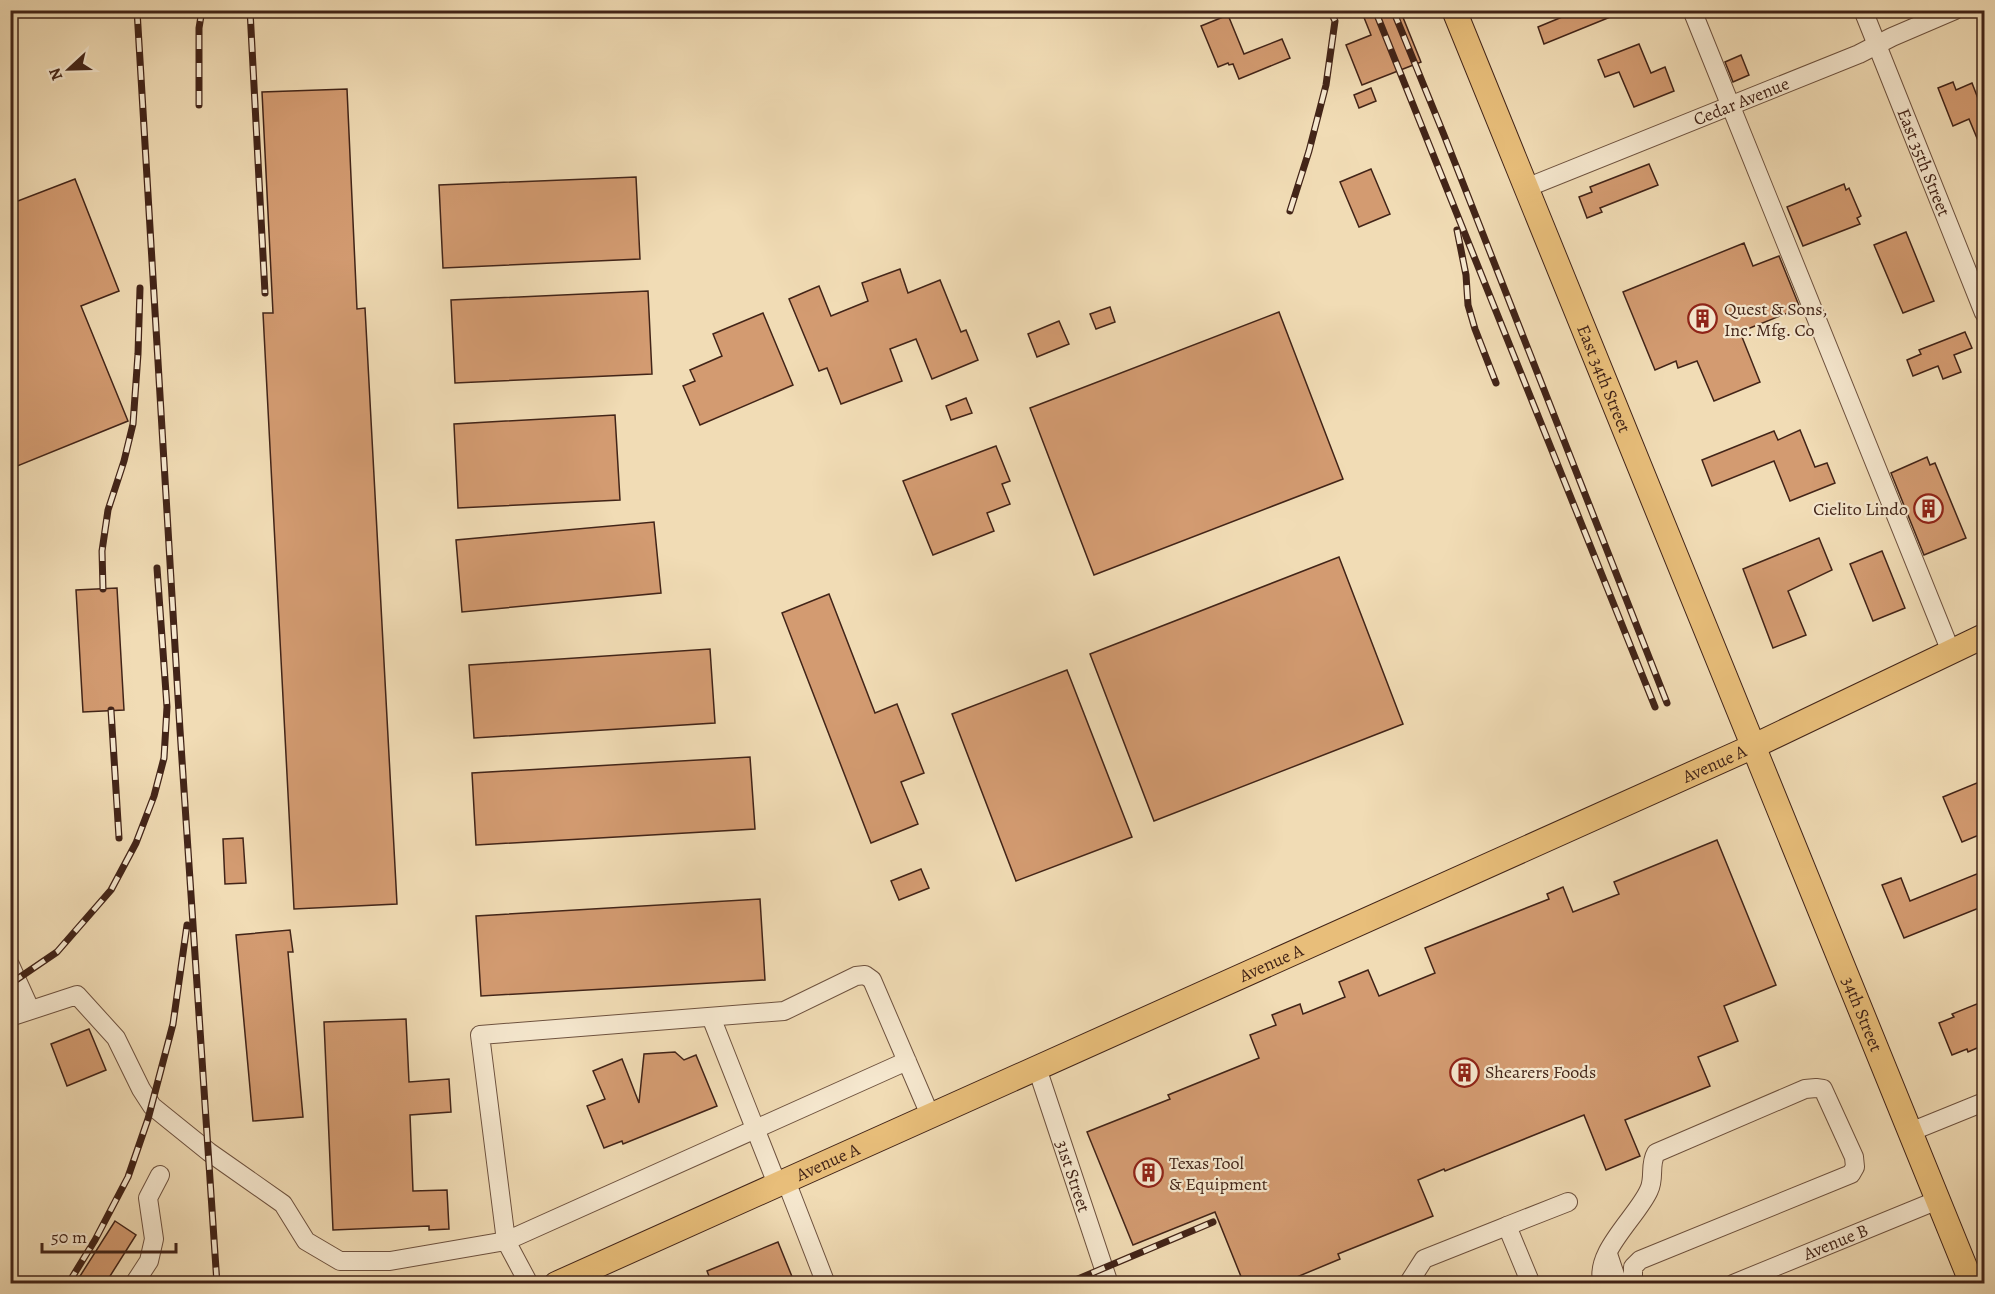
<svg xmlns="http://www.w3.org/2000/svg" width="1995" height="1294" viewBox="0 0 1995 1294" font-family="Alegreya,serif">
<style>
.building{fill:#d39b71;stroke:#422418;stroke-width:1.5}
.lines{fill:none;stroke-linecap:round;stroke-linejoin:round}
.minor-casing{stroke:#6e523f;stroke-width:20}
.major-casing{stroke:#422418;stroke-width:26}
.path{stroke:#422418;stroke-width:3;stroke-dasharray:1.5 3;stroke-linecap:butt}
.minor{stroke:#f6e8cf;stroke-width:18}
.major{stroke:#e8be7a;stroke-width:24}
.rail-casing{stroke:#422418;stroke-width:7}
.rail{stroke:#f6e8cf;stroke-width:4.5;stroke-dasharray:14;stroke-linecap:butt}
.labels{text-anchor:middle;stroke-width:4.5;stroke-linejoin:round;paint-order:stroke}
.street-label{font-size:18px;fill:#422418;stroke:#f6e8cf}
.poi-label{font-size:18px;fill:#422418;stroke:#f6e8cf;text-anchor:start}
</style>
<rect width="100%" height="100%" fill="#f1dcb5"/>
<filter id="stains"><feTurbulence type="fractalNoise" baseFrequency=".00333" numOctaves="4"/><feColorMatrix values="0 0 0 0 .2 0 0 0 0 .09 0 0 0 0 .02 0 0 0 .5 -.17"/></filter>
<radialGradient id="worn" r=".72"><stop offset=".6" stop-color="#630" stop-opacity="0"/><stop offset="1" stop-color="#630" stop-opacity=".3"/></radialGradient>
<g class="building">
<path d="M1361,10h39l21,52 -59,23 -16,-40 25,-10z"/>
<path d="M1579,10l46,1 -81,33 -6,-17z"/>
<path d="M1228,15l16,39 38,-15 8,19 -51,21 -6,-15 -4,1 -1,-2 -10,4 -17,-41z"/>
<path d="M1639,44l12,29 14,-6 9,24 -40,16 -15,-35 -14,5 -7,-17z"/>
<path d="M1741,55l8,20 -16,7 -8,-20z"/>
<path d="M1953,82l3,8 16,-7 12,31v41l-15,-36 -16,7 -15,-38z"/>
<path d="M1371,88l5,13 -17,7 -5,-13z"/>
<path d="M347,89l10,220 8,-1 32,596 -103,5 -31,-596h10l-11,-221z"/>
<path d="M1649,164l9,21 -58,23 2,4 -15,6 -8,-21 13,-5 -2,-5z"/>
<path d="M1371,169l19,45 -31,13 -19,-45z"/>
<path d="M636,177l4,82 -197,9 -4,-83z"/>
<path d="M75,179l44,112 -38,15 47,115 -118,48v-265z"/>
<path d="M1844,184l2,6 3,-2 12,28 -4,2 3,6 -57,22 -16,-39z"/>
<path d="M1906,232l28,69 -31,12 -29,-68z"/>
<path d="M1744,243l9,23 26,-10 21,52 -60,24 20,50 -46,19 -17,-40 -19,7 -2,-7 -21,9 -32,-78z"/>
<path d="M900,269l8,24 32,-13 21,52 5,-2 12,30 -46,19 -16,-40 -26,10 12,32 -61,23 -14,-36 -8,3 -30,-72 30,-13 12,30 37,-15 -6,-18z"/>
<path d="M648,291l4,83 -197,9 -4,-83z"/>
<path d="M1110,307l5,15 -19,7 -6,-15z"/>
<path d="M1279,312l64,167 -249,96 -64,-167z"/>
<path d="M763,313l30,72 -93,40 -17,-39 12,-5 -5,-11 32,-14 -9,-22z"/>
<path d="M1059,321l10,23 -32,13 -9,-23z"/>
<path d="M1965,332l7,16 -18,7 7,17 -18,7 -5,-13 -25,10 -6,-16 14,-6 -2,-4z"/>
<path d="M966,398l6,15 -21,7 -5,-14z"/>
<path d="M615,415l5,85 -162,8 -4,-84z"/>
<path d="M1800,430l15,37 12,-4 8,20 -45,18 -16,-40 -62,25 -10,-26 72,-29 4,9z"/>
<path d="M996,446l14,35 -8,3 8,20 -23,9 7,18 -61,24 -30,-74z"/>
<path d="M1927,457l3,8 5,-2 31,75 -42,17 -33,-82z"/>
<path d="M654,522l7,71 -199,19 -6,-72z"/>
<path d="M1819,538l13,32 -44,21 18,44 -33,13 -30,-79z"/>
<path d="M1882,551l23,57 -32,13 -23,-57z"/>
<path d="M1339,557l64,167 -249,97 -64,-167z"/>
<path d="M117,588l7,122 -41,2 -7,-122z"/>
<path d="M829,594l46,119 22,-9 27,69 -23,9 17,42 -47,19 -89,-230z"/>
<path d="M710,649l5,74 -241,15 -5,-73z"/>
<path d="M1067,670l65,167 -116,44 -64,-167z"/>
<path d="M750,757l5,72 -279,16 -4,-72z"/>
<path d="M1984,780v53l-22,9 -19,-45z"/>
<path d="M243,838l3,45 -21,1 -2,-45z"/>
<path d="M1717,840l59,145 -52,21 14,35 -40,16 12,29 -85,34 15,36 -34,14 -22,-55 -139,56 -1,-2 -26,11 15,36 -95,38 2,5 -60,25h-36l-29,-72 -82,33 -46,-113 83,-33 -2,-4 91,-37 -9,-23 26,-10 -4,-10 28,-11 3,10 42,-17 -6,-15 29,-12 11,26 56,-23 -10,-25 124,-49 -2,-5 16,-7 10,25 46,-18 -5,-12z"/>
<path d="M921,869l8,19 -30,12 -8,-19z"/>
<path d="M1984,871v35l-80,32 -22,-53 19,-7 9,23z"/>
<path d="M760,899l5,81 -284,16 -5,-80z"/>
<path d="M290,930l3,22h-5l15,165 -50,4 -17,-186z"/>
<path d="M1984,1001v44l-16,7 -1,-3 -15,6 -13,-32 15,-6 -2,-3z"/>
<path d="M406,1019l3,63 40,-3 2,33 -41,3 3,76 34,-1 2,39 -20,1v-4l-96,4 -9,-208z"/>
<path d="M89,1029l17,41 -39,16 -16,-42z"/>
<path d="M675,1052l9,8 12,-5 21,51 -94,38 -1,-3 -18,7 -17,-42 18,-7 -12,-28 29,-12 17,44 5,-49z"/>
<path d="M115,1221l21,14 -31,49h-30z"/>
<path d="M778,1242l17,42h-83l-5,-13z"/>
</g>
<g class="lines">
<defs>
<g id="minor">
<path d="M1692,10l259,642"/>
<path id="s1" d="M1863,10l121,303"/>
<path id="s2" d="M1526,188l333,-134 33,-17 63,-27"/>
<path d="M10,965l20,44"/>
<path d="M10,1017l67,-22 39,43 25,51 11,17 57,46 74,52 23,37 34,20h50l116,-20 23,43"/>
<path d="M711,1017l66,167"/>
<path d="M907,1061l-401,180 -26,-206 304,-24 72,-35 9,-1 7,5 58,135"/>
<path id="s3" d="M1037,1068l72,216"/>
<path d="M1910,1132l74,-30"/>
<path d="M786,1181l40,103"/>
<path d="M1507,1226l61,-24"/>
<path d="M1608,1254l10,30"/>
<path d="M134,1284l15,-23 5,-22 -6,-41 12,-23"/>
<path d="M1408,1284l16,-25 83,-33 24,58"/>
<path d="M1603,1284c-11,-30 35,-68 46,-94 6,-12 0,-25 7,-37l149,-64 11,-1 7,1 31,68 1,10 -4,7 -211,86 -7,7v17"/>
<path id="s4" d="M1733,1284l205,-84"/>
</g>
<g id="major">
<path id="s5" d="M1454,10l518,1274"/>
<path id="s6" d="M556,1284l1198,-538 230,-110"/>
</g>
</defs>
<use href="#minor" class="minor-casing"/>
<use href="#major" class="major-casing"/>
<path class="path" d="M1888,16l2,-6"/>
<use href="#minor" class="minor"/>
<use href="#major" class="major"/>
<defs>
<g id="rail">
<path d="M137,10l43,720 37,554"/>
<path d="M250,10l15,283"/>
<path d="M1375,10l280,697"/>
<path d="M1393,10l51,125 223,568"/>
<path d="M199,105v-77l3,-18"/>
<path d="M1290,211l19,-60 17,-66 9,-64 -5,-11"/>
<path d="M1457,230l9,45 2,30 7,24 21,54"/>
<path d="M103,589l-1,-38 6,-41 16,-49 9,-37 5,-70 2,-66"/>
<path d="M111,710l8,128"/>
<path d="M10,984l47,-32 54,-62 25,-47 18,-47 10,-38 3,-51 -10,-139"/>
<path d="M68,1284l27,-44 33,-63 20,-58 25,-95 14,-99"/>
<path d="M1066,1284l147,-62"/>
</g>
</defs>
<use href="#rail" class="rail-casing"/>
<use href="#rail" class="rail"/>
</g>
<defs>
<symbol id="building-ring" viewBox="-11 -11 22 22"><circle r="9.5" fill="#f6e8cf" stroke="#8f2418" stroke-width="1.5"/><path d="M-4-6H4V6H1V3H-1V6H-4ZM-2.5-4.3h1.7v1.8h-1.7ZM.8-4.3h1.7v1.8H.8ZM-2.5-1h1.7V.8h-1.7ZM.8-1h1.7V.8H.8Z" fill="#8f2418"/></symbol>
</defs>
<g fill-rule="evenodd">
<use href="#building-ring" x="1686" y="302" width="33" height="33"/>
<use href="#building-ring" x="1912" y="492" width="33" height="33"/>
<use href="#building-ring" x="1448" y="1056" width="33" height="33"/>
<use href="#building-ring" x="1132" y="1156" width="33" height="33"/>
</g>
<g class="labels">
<g class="street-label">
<text dy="6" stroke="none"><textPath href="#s2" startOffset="232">Cedar Avenue</textPath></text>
<text dy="6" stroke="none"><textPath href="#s1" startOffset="164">East 35th Street</textPath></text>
<text dy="6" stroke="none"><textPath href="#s5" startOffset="398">East 34th Street</textPath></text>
<text dy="6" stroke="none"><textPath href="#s6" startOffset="1270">Avenue A</textPath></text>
<text dy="6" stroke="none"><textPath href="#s6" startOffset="784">Avenue A</textPath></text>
<text dy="6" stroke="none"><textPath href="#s5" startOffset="1084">34th Street</textPath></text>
<text dy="6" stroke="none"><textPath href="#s6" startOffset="298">Avenue A</textPath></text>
<text dy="6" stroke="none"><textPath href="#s3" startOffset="114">31st Street</textPath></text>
<text dy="6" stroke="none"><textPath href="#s4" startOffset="111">Avenue B</textPath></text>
</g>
<g class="poi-label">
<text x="1724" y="315">Quest &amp; Sons,<tspan x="1724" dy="21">Inc. Mfg. Co</tspan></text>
<text x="1908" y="515" text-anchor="end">Cielito Lindo</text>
<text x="1485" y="1078">Shearers Foods</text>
<text x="1169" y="1169">Texas Tool<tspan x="1169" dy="21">&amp; Equipment</tspan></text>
</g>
</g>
<rect width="1995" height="1294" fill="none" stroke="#f1dcb5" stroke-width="36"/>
<rect x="12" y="12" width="1971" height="1270" fill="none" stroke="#422418" stroke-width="3"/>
<rect x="18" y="18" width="1959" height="1258" fill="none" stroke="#422418" stroke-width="1.5"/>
<g transform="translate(69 69) rotate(248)" stroke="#f6e8cf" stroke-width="4.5" paint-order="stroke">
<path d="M0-4.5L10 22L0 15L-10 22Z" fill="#422418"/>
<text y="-9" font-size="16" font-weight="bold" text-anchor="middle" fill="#422418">N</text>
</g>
<path d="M42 1243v9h134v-9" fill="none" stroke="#422418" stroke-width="3"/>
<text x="51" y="1243" font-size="18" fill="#422418" stroke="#f6e8cf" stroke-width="4.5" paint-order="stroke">50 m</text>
<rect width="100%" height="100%" filter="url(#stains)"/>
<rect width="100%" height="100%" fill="url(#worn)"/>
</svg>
